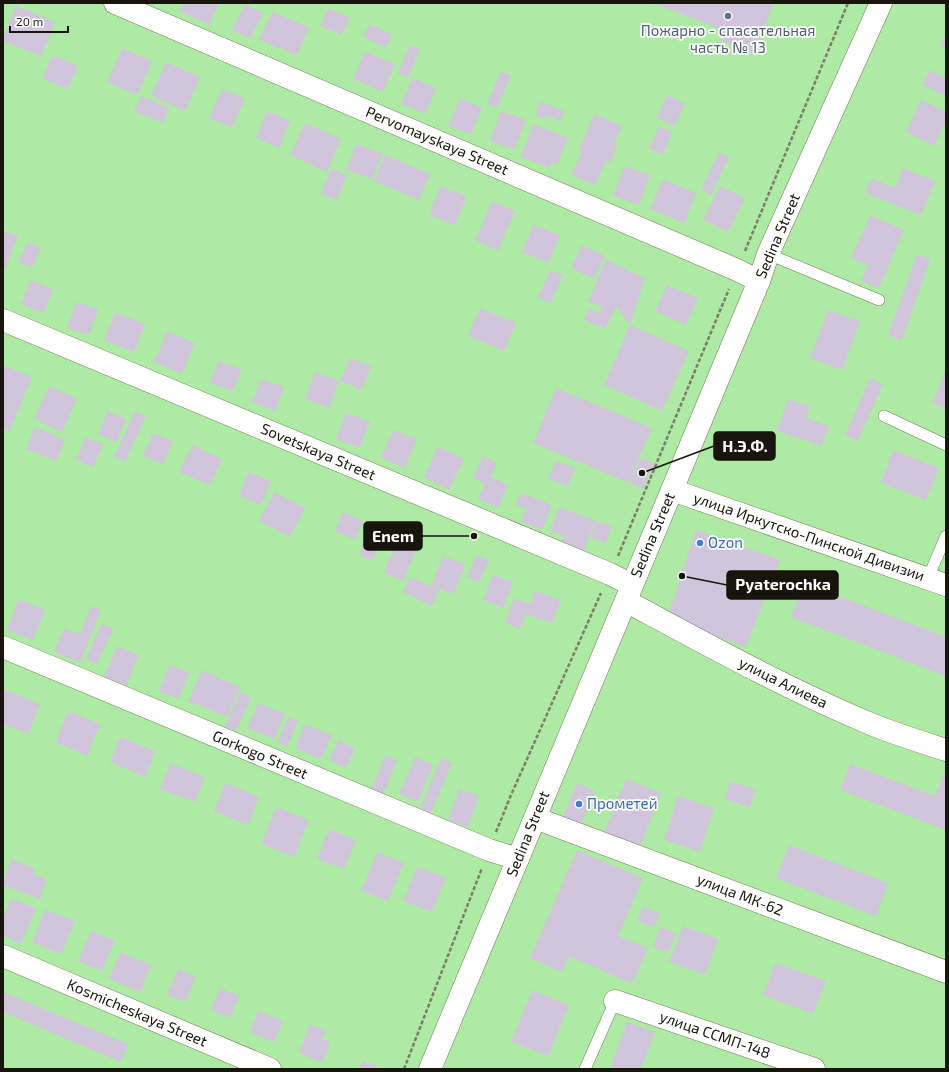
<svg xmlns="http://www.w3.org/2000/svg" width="949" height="1072" viewBox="0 0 949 1072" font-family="'Exo 2',sans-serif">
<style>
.green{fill:#adeaa3}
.building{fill:#d1c5db}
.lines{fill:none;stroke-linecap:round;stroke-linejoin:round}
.service-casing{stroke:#7d745e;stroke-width:12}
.minor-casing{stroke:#7d745e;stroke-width:23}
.tertiary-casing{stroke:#7d745e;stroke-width:23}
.path{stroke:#817b6b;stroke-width:2.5;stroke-dasharray:4 2;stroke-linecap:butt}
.service{stroke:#fff;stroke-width:11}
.minor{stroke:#fff;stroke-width:22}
.tertiary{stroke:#fff;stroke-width:22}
.service-dot{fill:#5c6f8a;stroke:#fff;stroke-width:1.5}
.shop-dot{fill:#3f7fe0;stroke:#fff;stroke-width:1.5}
.labels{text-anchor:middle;stroke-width:3.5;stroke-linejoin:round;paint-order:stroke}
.service-label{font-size:15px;fill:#4e5e75;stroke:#fff}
.street-label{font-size:15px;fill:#18150c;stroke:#fff}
.shop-label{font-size:15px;fill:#366cbe;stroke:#fff;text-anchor:start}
.leader{fill:none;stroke:#18150c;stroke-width:1.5}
.callout-dot{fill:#18150c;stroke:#fff;stroke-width:1.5}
.callout{fill:#18150c;stroke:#18150c;stroke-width:1.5}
.callout-label{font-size:16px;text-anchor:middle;font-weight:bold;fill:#fff}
</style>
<rect width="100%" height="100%" fill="#f7edd5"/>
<rect class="green" x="3" y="3" width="943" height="1066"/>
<g class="building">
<path d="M183,3h36l-10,22 -30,-14z"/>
<path d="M653,3h121l-20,50 -35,-13 4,-10z"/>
<path d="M245,4l18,9 -13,26 -18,-9z"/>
<path d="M16,6l39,16 -14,34 -38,-15v-3z"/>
<path d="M328,8l22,10 -9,17 -21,-9z"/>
<path d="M272,12l37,15 -12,28 -38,-15z"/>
<path d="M369,24l23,10 -6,14 -23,-11z"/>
<path d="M946,34v15l-6,-3z"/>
<path d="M409,45l11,4 -12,29 -10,-4z"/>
<path d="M122,48l30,13 -15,34 -30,-13z"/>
<path d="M365,51l30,13 -12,28 -30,-13z"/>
<path d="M52,55l26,11 -10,23 -26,-10z"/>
<path d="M166,62l34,15 -15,34 -34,-15z"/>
<path d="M929,70l17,8v18l-24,-11z"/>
<path d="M501,71l10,4 -14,33 -10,-4z"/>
<path d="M412,78l24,10 -11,26 -24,-10z"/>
<path d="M222,89l23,10 -13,29 -23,-10z"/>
<path d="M667,95l18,8 -10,23 -18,-8z"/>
<path d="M141,96l28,12 -6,15 -29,-12z"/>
<path d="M460,98l22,10 -11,26 -23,-8z"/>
<path d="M921,100l25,12v9l-12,25 -28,-14z"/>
<path d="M540,101l24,10 -4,10 -14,-6 -2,4 -9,-4z"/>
<path d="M267,111l23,10 -11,27 -23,-10z"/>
<path d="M501,111l25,9 -12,30 -24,-9z"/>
<path d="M594,114l28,12 -8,18 3,2 -7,17 -4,-2 -11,24 -24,-10 11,-24 -3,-1z"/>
<path d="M305,123l36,16 -14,33 -37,-17z"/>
<path d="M533,124l35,14 -11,26 -5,-2 -2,6 -29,-11z"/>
<path d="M659,126l13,6 -9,23 -14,-6z"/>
<path d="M356,144l27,10 -11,25 -26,-9z"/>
<path d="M719,152l10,5 -18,38 -10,-5z"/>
<path d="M385,155l45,19 -11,26 -45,-19z"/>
<path d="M624,166l26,9 -11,30 -26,-9z"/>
<path d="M331,168l16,7 -10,25 -16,-6z"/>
<path d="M903,168l32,13 -14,34 -56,-22 6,-15 24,10z"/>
<path d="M663,179l33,14 -12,30 -34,-14z"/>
<path d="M440,186l27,10 -12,29 -26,-10z"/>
<path d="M720,186l25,12 -17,34 -25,-12z"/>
<path d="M492,201l23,10 -17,40 -23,-11z"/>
<path d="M870,215l34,15 -25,58 -18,-7 7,-16 -17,-7z"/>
<path d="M533,225l27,10 -11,28 -27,-11z"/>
<path d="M3,230l15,6 -15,38z"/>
<path d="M28,242l13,6 -9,20 -14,-6z"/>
<path d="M582,245l23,11 -11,23 -23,-11z"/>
<path d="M917,254l13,5 -28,81 -14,-5z"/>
<path d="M606,260l39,18 -15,47 59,26 -27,60 -58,-26 26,-60 -14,-19 -11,23 -21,-9 5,-12 10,5 3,-6 -14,-6z"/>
<path d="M550,270l13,5 -12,28 -13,-5z"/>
<path d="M30,280l23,9 -9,24 -23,-9z"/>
<path d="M667,285l31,13 -12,27 -31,-14z"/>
<path d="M76,302l22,7 -9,26 -22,-7z"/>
<path d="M480,308l36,15 -12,28 -36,-15z"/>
<path d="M828,310l32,11 -18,49 -32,-12z"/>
<path d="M115,312l30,12 -11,28 -30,-12z"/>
<path d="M167,331l28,12 -13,31 -28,-12z"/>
<path d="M350,358l21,8 -9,24 -22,-9z"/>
<path d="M218,361l23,8 -8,22 -23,-8z"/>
<path d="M3,365l29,12 -23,55 -6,-3z"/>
<path d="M946,370v39l-14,-6z"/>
<path d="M315,372l24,9 -10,27 -24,-9z"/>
<path d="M870,378l13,6 -25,57 -13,-6z"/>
<path d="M261,379l23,8 -9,24 -23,-9z"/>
<path d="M49,386l28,12 -15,34 -28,-13z"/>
<path d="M556,388l96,40 -23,55 -96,-40z"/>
<path d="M788,399l22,7 -4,12 23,8 -7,20 -45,-15z"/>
<path d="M107,411l19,8 -9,23 -19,-7z"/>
<path d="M135,411l11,5 -21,46 -11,-5z"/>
<path d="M346,413l24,8 -10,27 -24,-9z"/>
<path d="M35,427l30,13 -9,21 -30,-12z"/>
<path d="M393,430l24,9 -12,29 -24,-10z"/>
<path d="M153,433l20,8 -10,23 -20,-8z"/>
<path d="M85,437l18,7 -10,23 -17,-7z"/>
<path d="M192,445l30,14 -12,26 -31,-13z"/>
<path d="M438,446l26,13 -15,31 -25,-13z"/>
<path d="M893,450l46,18 -13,32 -45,-17z"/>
<path d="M483,456l14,7 -6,14 17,8 -10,23 -20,-9 7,-15 -12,-6z"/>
<path d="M641,458l13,5 -11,26 -13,-6z"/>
<path d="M556,461l19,7 -7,18 -20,-8z"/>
<path d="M248,472l23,9 -10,24 -22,-9z"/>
<path d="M274,492l31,16 -15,29 -31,-16z"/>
<path d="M521,493l31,12 -10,25 -21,-9 5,-13 -10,-3z"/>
<path d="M559,507l36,13 -11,31 -23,-9 3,-6 -14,-5z"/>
<path d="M343,512l20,9 -8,19 -20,-9z"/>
<path d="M596,521l16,5 -6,17 -16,-6z"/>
<path d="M696,530l84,30 -34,87 -79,-29z"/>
<path d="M366,536l15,5 -8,20 -14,-6z"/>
<path d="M398,536l20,8 -15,37 -19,-8z"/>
<path d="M477,555l12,5 -10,22 -12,-5z"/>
<path d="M443,556l22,8 -11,30 -23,-8z"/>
<path d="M493,575l20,7 -10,26 -20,-8z"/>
<path d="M410,577l29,13 -7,16 -29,-14z"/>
<path d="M804,583l142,54v39l-155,-59z"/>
<path d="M535,591l26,9 -9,23 -26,-9 -6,15 -15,-6 9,-25 16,6z"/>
<path d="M19,599l26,11 -12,30 -27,-10z"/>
<path d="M91,606l10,4 -21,53 -26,-11 10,-24 16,6z"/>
<path d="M102,623l11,6 -16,35 -11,-5z"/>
<path d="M117,646l22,9 -13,31 -22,-9z"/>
<path d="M169,665l20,7 -10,27 -20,-7z"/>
<path d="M202,670l38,17 -13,30 -39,-16z"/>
<path d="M3,689l37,15 -12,30 -25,-10z"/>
<path d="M240,692l11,5 -15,34 -11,-5z"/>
<path d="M258,703l27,11 -11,25 -27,-11z"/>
<path d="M68,711l32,13 -13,32 -32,-14z"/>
<path d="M288,717l10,4 -11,26 -10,-4z"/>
<path d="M305,724l27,11 -11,24 -26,-11z"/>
<path d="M120,737l35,14 -10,26 -35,-15z"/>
<path d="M338,740l17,8 -9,20 -17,-8z"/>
<path d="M385,755l12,5 -14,35 -12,-5z"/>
<path d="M415,757l18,8 -15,37 -19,-8z"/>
<path d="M441,758l11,5 -21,50 -11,-4z"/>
<path d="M170,763l35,14 -10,25 -35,-13z"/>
<path d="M850,764l85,32 8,-21 3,1v54l-106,-40z"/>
<path d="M626,779l35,14 -21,54 -36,-14z"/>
<path d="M730,781l26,8 -6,18 -25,-8z"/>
<path d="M225,783l34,14 -11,28 -34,-14z"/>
<path d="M577,783l18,8 -14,33 -18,-8z"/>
<path d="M459,789l20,7 -11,31 -20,-7z"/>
<path d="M678,796l36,12 -14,44 -36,-12z"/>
<path d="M276,807l33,13 -15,37 -33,-13z"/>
<path d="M329,829l27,11 -12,29 -27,-10z"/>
<path d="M789,845l99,38 -12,33 -100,-38z"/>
<path d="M577,850l66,28 -25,58 30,12 -16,36 -63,-28 -7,16 -32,-14z"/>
<path d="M377,852l27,11 -16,38 -27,-10z"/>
<path d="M11,859l24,9 -2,6 14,5 -7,20 -37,-14v-3z"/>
<path d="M417,867l29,11 -14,34 -29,-11z"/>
<path d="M11,898l25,10 -15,36 -18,-8v-18z"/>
<path d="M643,907l17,6 -5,14 -18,-6z"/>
<path d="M45,909l30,12 -14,33 -29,-12z"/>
<path d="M683,926l35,13 -13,36 -36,-13z"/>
<path d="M660,927l16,6 -8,20 -15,-6z"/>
<path d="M91,931l24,9 -13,31 -24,-10z"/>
<path d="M120,952l31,13 -11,27 -31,-13z"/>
<path d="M775,963l51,18 -13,33 -50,-19z"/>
<path d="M178,969l18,7 -11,26 -18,-7z"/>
<path d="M220,988l19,8 -9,22 -19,-8z"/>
<path d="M532,990l37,15 -21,51 -37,-14z"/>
<path d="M3,992l125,52 -7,18 -118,-50z"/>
<path d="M258,1011l25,10 -9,21 -24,-10z"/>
<path d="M627,1022l28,10 -14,37h-31z"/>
<path d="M310,1024l16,7 -4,8 8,3 -8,21 -23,-10z"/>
<path d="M363,1061l18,7 -1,1h-21z"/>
</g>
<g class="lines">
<defs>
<g id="service">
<path d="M768,254l111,46"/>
<path d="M884,416l62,29"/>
<path d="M928,578l18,-42"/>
<path d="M585,1069l30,-68"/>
</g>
<g id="minor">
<path d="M115,3l622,267 22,11"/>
<path d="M3,320l607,254 22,11"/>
<path d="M672,490l87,-209 9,-27 113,-251"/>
<path d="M626,601c80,43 161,88 245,123 24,10 50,18 75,26"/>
<path d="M3,647l486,203 29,9"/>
<path d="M535,818l411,154"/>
<path d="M3,956l267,113"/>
<path d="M615,1001l199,68"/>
</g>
<path id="tertiary" d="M430,1069l242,-579 274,95"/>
</defs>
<use href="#service" class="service-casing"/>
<use href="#minor" class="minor-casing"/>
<use href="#tertiary" class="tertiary-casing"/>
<g class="path">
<path d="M745,251l103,-248"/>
<path d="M618,556l111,-267"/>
<path d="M496,832l15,-37 90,-202"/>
<path d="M404,1069l78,-201"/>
</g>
<use href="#service" class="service"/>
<use href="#minor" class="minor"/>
<use href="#tertiary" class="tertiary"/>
</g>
<circle class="service-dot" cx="728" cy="16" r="4"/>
<g class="shop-dot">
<circle cx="700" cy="543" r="4"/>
<circle cx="579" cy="804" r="4"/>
</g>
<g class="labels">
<g class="service-label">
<text x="728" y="36">Пожарно - спасательная<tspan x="728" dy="17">часть № 13</tspan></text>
</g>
<g class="street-label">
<text transform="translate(437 141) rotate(23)" y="5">Pervomayskaya Street</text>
<text transform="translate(778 236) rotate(-67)" y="5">Sedina Street</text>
<text transform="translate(318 452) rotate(23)" y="5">Sovetskaya Street</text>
<text transform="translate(653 535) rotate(-67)" y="5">Sedina Street</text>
<text transform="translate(809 537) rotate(19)" y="5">улица Иркутско-Пинской Дивизии</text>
<text transform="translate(783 683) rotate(26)" y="5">улица Алиева</text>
<text transform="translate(260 755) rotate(23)" y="5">Gorkogo Street</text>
<text transform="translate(528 834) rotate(-68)" y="5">Sedina Street</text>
<text transform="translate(740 895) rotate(21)" y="5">улица МК-62</text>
<text transform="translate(137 1013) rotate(23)" y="5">Kosmicheskaya Street</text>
<text transform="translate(715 1035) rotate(19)" y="5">улица ССМП-148</text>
</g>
<g class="shop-label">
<text x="708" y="548">Ozon</text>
<text x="587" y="809">Прометей</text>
</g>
</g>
<path class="leader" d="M642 473L714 446M474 536L422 536M682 576L727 585"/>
<g class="callout-dot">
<circle cx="642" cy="473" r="4"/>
<circle cx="474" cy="536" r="4"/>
<circle cx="682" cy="576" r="4"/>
</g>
<g class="callout">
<rect x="714" y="432" width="61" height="28" rx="4"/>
<rect x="364" y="522" width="58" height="28" rx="4"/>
<rect x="727" y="571" width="111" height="28" rx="4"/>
</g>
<g class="callout-label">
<text x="745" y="452">Н.Э.Ф.</text>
<text x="393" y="542">Enem</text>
<text x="783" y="590">Pyaterochka</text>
</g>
<rect width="949" height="1072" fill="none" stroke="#18150c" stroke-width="8"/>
<path d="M10 26v6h58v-6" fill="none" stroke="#18150c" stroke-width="2"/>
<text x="16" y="26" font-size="12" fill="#18150c" stroke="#ffffff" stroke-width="3" paint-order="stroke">20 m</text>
</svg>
